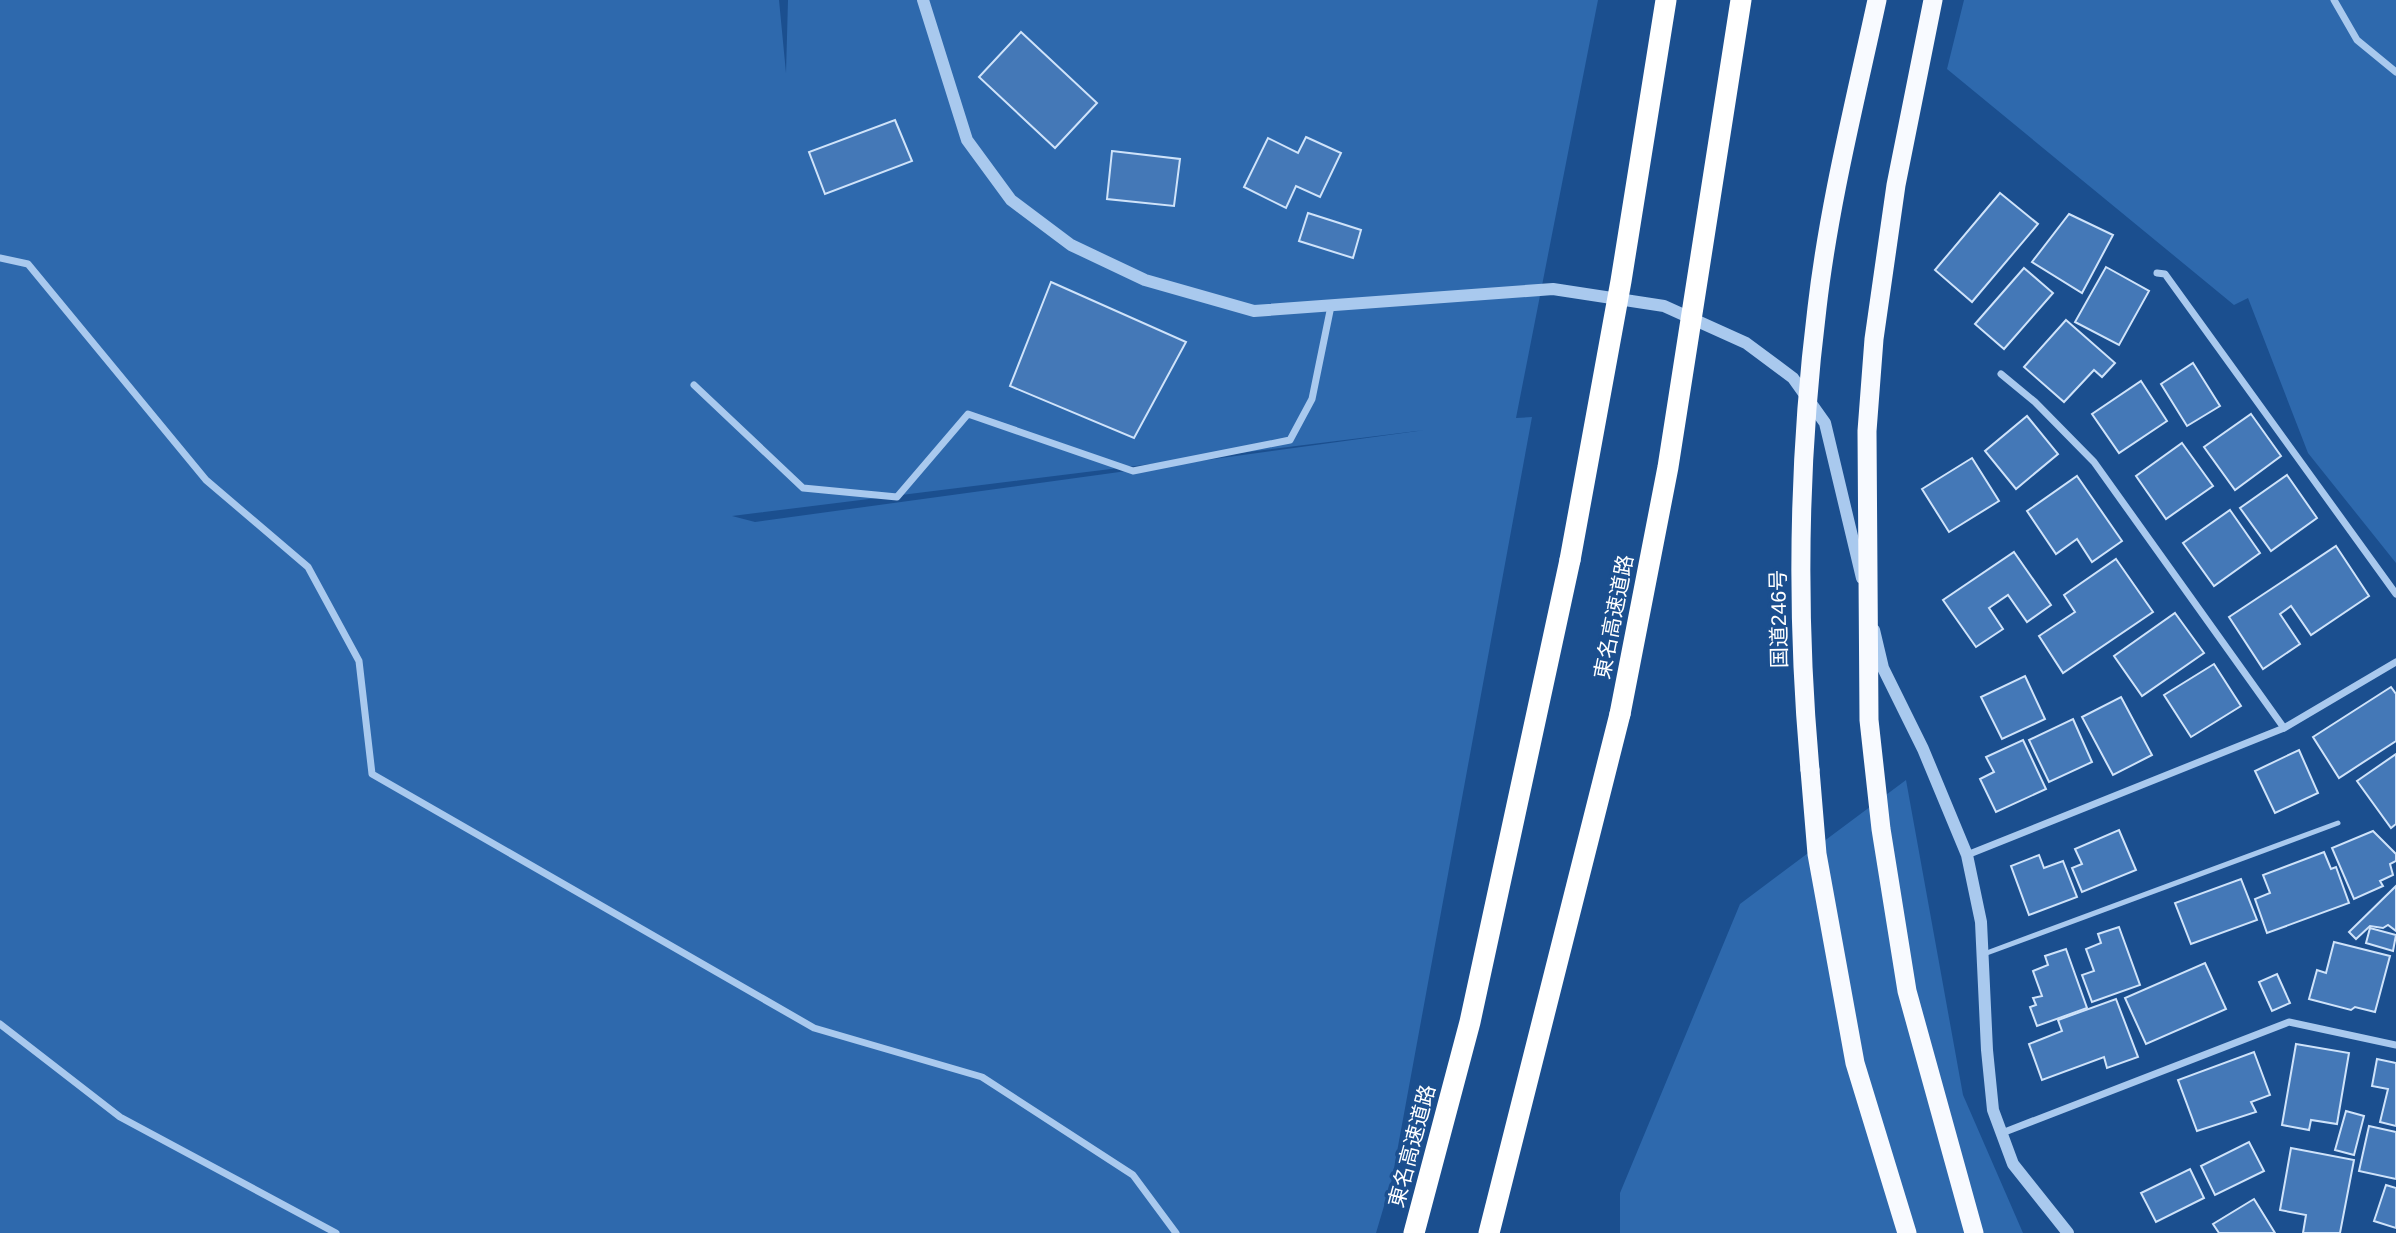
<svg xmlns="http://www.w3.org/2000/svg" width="2396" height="1233" viewBox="0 0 2396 1233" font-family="Helvetica,'Noto Sans JP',sans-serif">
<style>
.green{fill:#2e69ad;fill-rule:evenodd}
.building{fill:#4478b7;stroke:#cfe3fa;stroke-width:2}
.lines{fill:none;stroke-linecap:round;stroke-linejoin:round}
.service{stroke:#a9c9ee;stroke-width:5}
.minor{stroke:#a9c9ee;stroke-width:7}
.tertiary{stroke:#a9c9ee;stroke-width:12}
.trunk{stroke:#f8faff;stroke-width:19}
.motorway{stroke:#fff;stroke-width:21}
.trunk-bridge{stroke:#f8faff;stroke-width:19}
.motorway-bridge{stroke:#fff;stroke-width:21}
.labels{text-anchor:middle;stroke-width:7;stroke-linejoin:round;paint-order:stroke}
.street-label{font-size:21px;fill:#fff;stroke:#1b4f8f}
</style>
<rect width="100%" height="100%" fill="#1b4f8f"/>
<g class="green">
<path d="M0,0h779l7,73 2,-73h810l-82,418 16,-1 -140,762 -16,54h-1376zM1425,430l-670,92 -23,-6z"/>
<path d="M1964,0h432v563l-88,-110 -60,-155 -14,7 -287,-236z"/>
<path d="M1906,780l57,315 60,138h-403v-40l120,-289z"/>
</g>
<g class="building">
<path d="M1021,32l76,71 -42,45 -76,-71z"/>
<path d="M895,120l17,41 -87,33 -16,-42z"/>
<path d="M1306,137l35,16 -21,44 -24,-11 -10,22 -42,-21 24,-49 30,15z"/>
<path d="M1112,151l68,8 -6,47 -67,-7z"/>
<path d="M2000,193l38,31 -66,78 -37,-32z"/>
<path d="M1308,213l53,17 -8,28 -54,-17z"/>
<path d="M2069,214l44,21 -31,58 -50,-31z"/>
<path d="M2106,267l43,24 -30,54 -44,-23z"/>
<path d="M2024,268l29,25 -49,56 -29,-25z"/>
<path d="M1051,282l135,60 -52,96 -124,-52z"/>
<path d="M2066,320l49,43 -13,14 -8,-7 -30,32 -40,-35z"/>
<path d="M2193,363l27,43 -33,20 -26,-42z"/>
<path d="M2141,381l26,40 -48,32 -27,-39z"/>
<path d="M2251,414l30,42 -46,34 -31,-43z"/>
<path d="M2027,416l31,38 -42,35 -31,-38z"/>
<path d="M2182,443l31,43 -47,33 -30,-43z"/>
<path d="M1972,458l27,43 -50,31 -27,-43z"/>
<path d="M2287,475l30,43 -46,33 -31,-43z"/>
<path d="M2077,476l45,65 -30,21 -15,-23 -21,15 -29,-43z"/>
<path d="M2230,510l30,43 -46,33 -31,-43z"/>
<path d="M2336,546l33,50 -58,39 -20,-29 -11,8 20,30 -37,25 -34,-52z"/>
<path d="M2014,552l37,53 -24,17 -19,-27 -19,13 14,21 -27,18 -33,-47z"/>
<path d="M2116,559l37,53 -90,61 -24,-37 36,-24 -11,-17z"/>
<path d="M2175,613l29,40 -62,43 -28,-40z"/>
<path d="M2214,664l27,42 -50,31 -27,-42z"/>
<path d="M2025,676l20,43 -43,20 -21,-42z"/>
<path d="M2391,687l5,7v47l-57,37 -26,-41z"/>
<path d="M2121,697l31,58 -39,20 -31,-58z"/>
<path d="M2073,719l19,43 -43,20 -20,-42z"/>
<path d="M2023,740l23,49 -50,23 -16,-33 14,-7 -8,-15z"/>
<path d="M2299,750l19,43 -43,20 -20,-42z"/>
<path d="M2396,754v70l-5,4 -34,-47z"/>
<path d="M2119,830l17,40 -54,22 -10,-24 10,-4 -7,-15z"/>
<path d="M2373,831l23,23v7l-6,3 3,11 -13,6 3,5 -29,13 -22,-51z"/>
<path d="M2324,852l7,17 5,-2 13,36 -82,30 -12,-34 15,-6 -7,-18z"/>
<path d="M2039,855l5,13 19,-7 14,36 -48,18 -18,-49z"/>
<path d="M2241,879l16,41 -66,24 -16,-41z"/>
<path d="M2396,886v45l-8,-6 -5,3 -13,-2 -14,13 -7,-7z"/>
<path d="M2119,927l21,58 -48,17 -10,-27 12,-4 -8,-22 15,-6 -3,-9z"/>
<path d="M2370,928l26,7 -3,16 -27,-8z"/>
<path d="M2334,942l56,14 -15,56 -20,-5 -4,3 -42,-11 8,-29 9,3z"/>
<path d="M2066,949l21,59 -50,18 -7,-19 6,-2 -3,-7 9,-2 -9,-25 15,-6 -3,-9z"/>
<path d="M2205,963l21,46 -80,35 -21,-46z"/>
<path d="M2277,974l13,29 -18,8 -13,-29z"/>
<path d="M2116,999l22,58 -31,11 -3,-11 -62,23 -13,-36 33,-13 -4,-11z"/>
<path d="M2296,1044l53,9 -12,71 -26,-4 -2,10 -27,-5z"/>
<path d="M2254,1052l16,43 -19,7 5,10 -59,19 -19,-51z"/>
<path d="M2377,1059l19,4v63l-16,-4 8,-33 -16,-3z"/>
<path d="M2346,1111l18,5 -10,39 -19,-5z"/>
<path d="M2369,1126l27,6v47l-37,-8z"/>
<path d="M2249,1142l15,29 -49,24 -14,-29z"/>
<path d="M2291,1148l63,12 -14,73h-37l3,-18 -26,-5z"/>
<path d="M2190,1169l14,29 -48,24 -15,-29z"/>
<path d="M2386,1185l10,3v40l-22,-7z"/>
<path d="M2254,1199l21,34h-56l-6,-9z"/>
</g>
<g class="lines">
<path class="service" d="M1984,954l354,-131"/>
<g class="minor">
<path d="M2334,0l23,40 39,32"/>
<path d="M0,258l28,6 178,216 102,87 51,94 13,113 442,254 168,49 151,98 43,58"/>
<path d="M2157,273l8,1 231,320"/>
<path d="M2001,374l34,28 59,60 190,266"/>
<path d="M694,385l109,103 94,9 71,-83 165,57 157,-31 22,-41 19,-93"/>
<path d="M1967,855l317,-127 112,-66"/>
<path d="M0,1024l120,93 216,116"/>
<path d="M2002,1133l287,-111 107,23"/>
</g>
<g class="tertiary">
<path d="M923,0l44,140 44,60 60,45 74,35 109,31 299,-22 111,17 82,37 47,35 32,45 37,155"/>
<path d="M1874,630l9,38 40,81 44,106 14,67 6,128 6,60 20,54 55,69"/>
</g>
<path class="trunk" d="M1810,770l7,84 38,209 52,170"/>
<g class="motorway">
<path d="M1414,1233l56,-211 100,-462"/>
<path d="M1489,1233l131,-519"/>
</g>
<g class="trunk-bridge">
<path d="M1933,0l-37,185 -22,154 -7,92 2,289 12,109 26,162 67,242"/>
<path d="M1810,770c-14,-154 -12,-309 7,-462 12,-104 38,-206 60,-308"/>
</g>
<g class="motorway-bridge">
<path d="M1570,560l51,-279 45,-281"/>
<path d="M1620,714l48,-247 73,-467"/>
</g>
</g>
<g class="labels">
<g class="street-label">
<text transform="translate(1614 617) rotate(-79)" y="7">東名高速道路</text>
<text transform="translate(1779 619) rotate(-91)" y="7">国道246号</text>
<text transform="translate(1412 1146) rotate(-75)" y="7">東名高速道路</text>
</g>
</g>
</svg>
